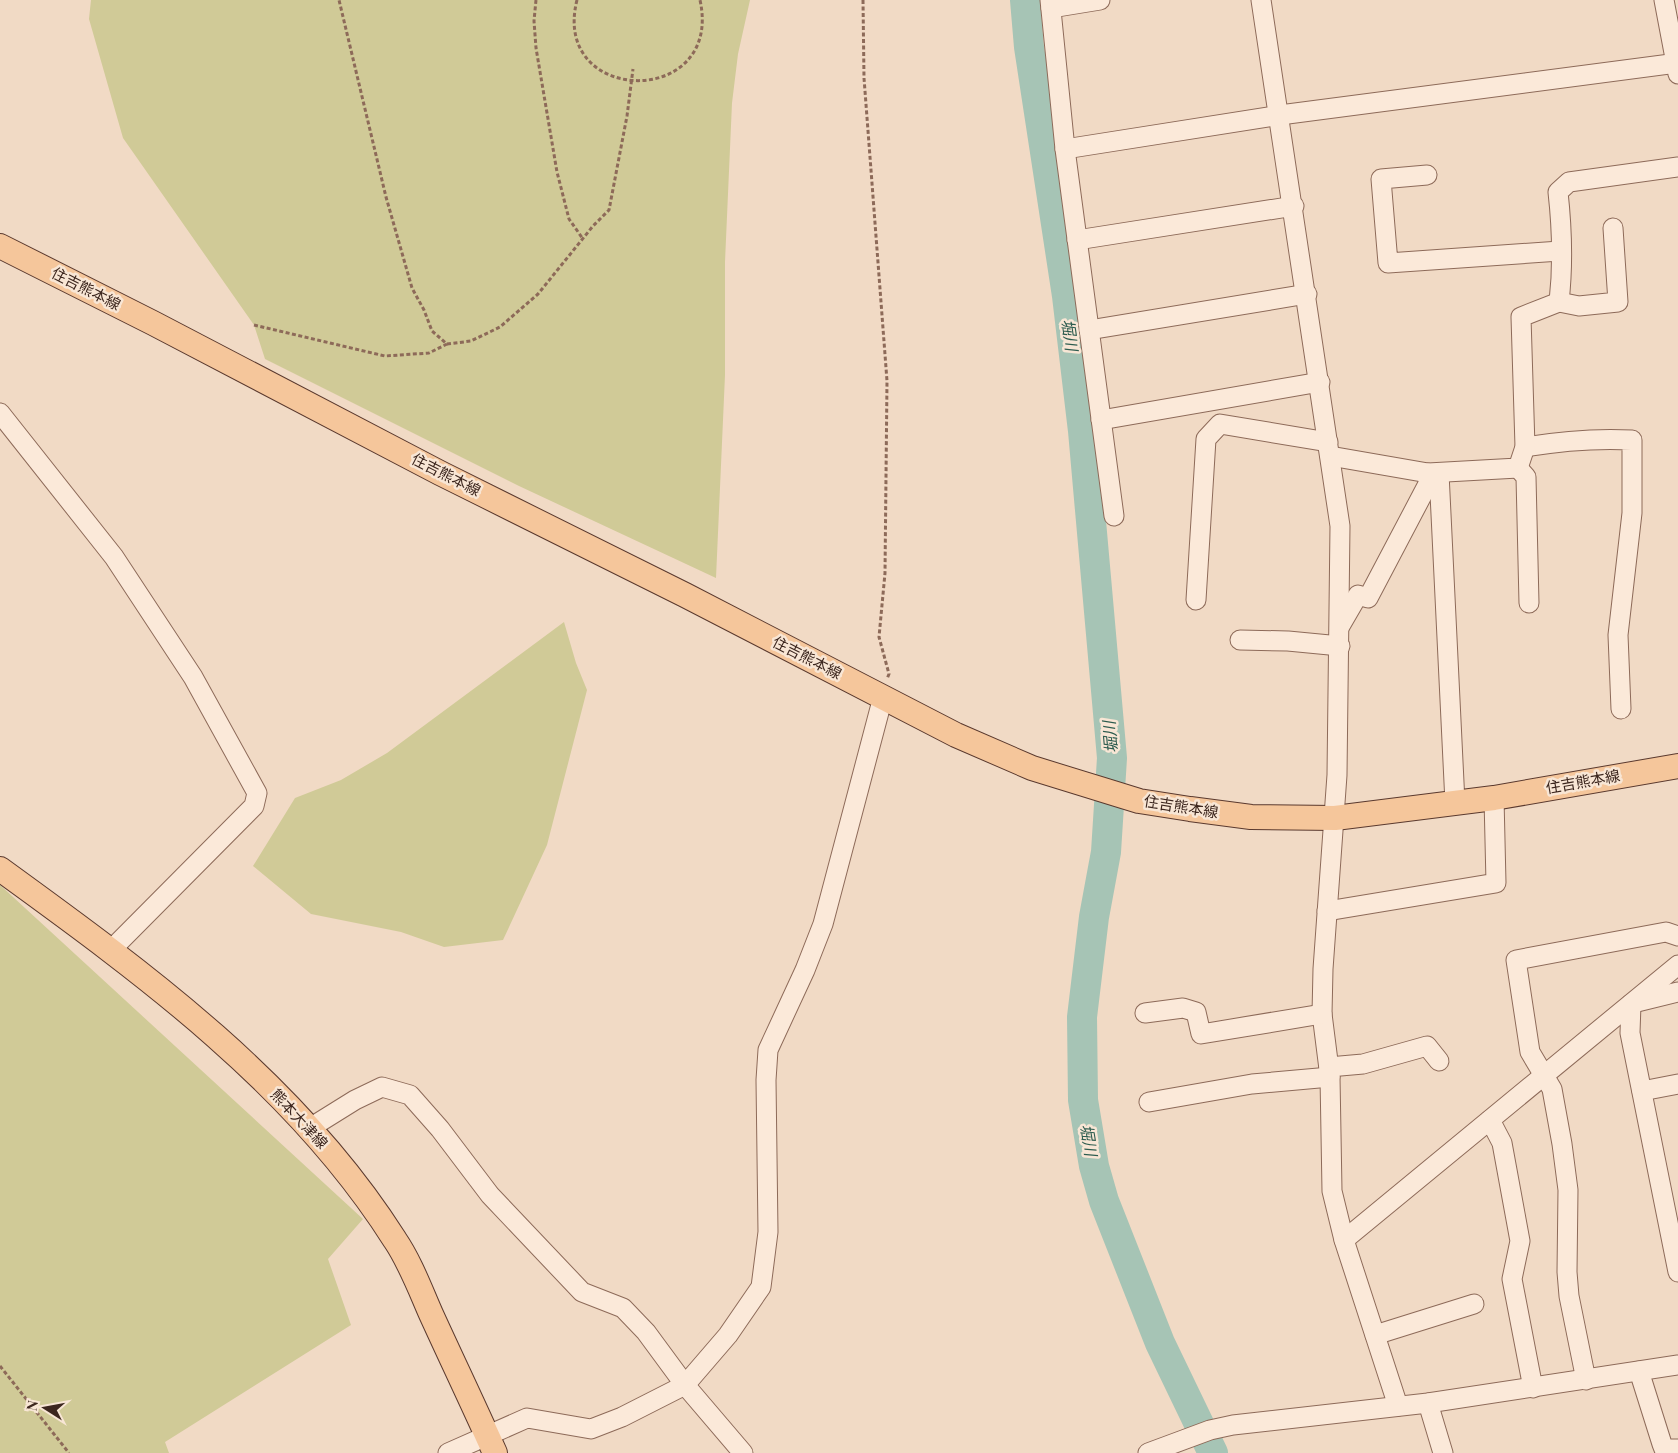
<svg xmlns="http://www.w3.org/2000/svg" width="1678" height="1453" viewBox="0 0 1678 1453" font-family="'Playfair Display','Noto Sans JP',serif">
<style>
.green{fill:#d0ca97}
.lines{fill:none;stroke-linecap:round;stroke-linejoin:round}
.river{stroke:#a6c4b5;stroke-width:30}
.minor-casing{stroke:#8d6a59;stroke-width:21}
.major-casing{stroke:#5a392e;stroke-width:26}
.path{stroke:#8d6a59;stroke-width:3;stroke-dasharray:4 2.5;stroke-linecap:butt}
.minor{stroke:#fbe9d9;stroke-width:19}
.major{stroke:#f5c69b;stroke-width:24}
.labels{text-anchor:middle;stroke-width:5;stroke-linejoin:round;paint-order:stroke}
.street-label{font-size:15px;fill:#3c261e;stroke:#f8e6d5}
.water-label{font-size:16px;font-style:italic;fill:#2d5c4f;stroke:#f8e6d5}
</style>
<rect width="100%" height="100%" fill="#f1dac5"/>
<g class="green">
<path d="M91,0h659l-12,54 -6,49 -7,159v113l-9,203 -197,-92 -254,-127 -11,-34 -131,-187 -34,-119z"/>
<path d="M564,622l12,41 11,27 -40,155 -44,95 -59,7 -43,-15 -90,-18 -58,-48 42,-68 46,-18 46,-27z"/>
<path d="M0,885l363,334 -35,40 23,66 -186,117 4,11h-169z"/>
</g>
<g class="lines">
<path class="river" d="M1025,0l4,47 38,249 16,135 29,327 -6,94 -12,65 -12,100 1,83 11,66 10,35 56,142 53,110"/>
<defs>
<g id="minor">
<path d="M1050,0l15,149 49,367"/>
<path d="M1261,0l79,526 -3,249 -14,194 -1,45 8,63 2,114 12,49 54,166"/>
<path d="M1664,0l14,74"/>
<path d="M1051,8l49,-8"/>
<path d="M1065,149l215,-34 398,-52"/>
<path d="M1427,175l-46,4 7,84 172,-12"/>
<path d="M1077,240l217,-34"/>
<path d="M1559,302l20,4 39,-4 -5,-74"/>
<path d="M1089,330l218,-36"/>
<path d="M0,413l114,144 79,120 64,116 -3,13 -144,145"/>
<path d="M1101,420l219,-38"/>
<path d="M1525,447c36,-6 71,-9 107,-7v73l-14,122 3,74"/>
<path d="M1330,456l98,17"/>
<path d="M1518,468l8,9 3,126"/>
<path d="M1439,473l16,330"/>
<path d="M1196,600l10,-161 14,-15 108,18"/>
<path d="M1340,626l18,-31 10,3 60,-114v-11l90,-5 7,-21 -4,-130 38,-15c4,-35 3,-74 -1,-110l11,-10 109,-15"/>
<path d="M1240,640l48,1 52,5"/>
<path d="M1327,911l169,-28 -2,-85"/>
<path d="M1637,1002l41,-10"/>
<path d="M1631,1004l-1,29 48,239"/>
<path d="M1145,1013l38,-5 13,4 5,22 121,-20"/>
<path d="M1329,1067l34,-3 64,-18 12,15"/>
<path d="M1642,1091l36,-7"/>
<path d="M1149,1102l103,-18 78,-7"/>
<path d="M1490,1120l12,23 18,98 -8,38 21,109"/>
<path d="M310,1128l45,-28 27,-13 28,8 30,34 50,66 92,97 41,16 23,24 39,53 58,68"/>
<path d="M1344,1240l334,-275"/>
<path d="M1375,1335l99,-31"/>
<path d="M1639,1371l23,73 2,5h14"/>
<path d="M1586,1380l-17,-84 -2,-24 1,-82 -6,-46 -10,-55 -22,-37 -14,-92 150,-28 12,4"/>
<path d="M1428,1403l15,50"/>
<path d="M448,1453l79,-35 64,11 31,-12 63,-32 43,-50 33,-48 7,-55 -2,-152 2,-30 37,-80 18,-46 60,-227"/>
<path d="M1148,1453l62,-23 23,-5 195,-22 250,-38"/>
</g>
<g id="major">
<path d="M0,246l153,77 287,150 245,122 271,140 76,33 107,33 51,8 61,8 84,1 159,-20 184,-32"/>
<path d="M0,869c146,106 297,216 395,371 15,22 25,49 36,74 21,46 43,92 64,139"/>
</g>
</defs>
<use href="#minor" class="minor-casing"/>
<use href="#major" class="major-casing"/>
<g class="path">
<path d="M536,0l-2,21 2,27 21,124 12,47 14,20"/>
<path d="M577,0c-27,106 147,109 123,0"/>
<path d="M863,0l1,78 23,303 -2,192 -6,64 10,37 -2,5"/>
<path d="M254,325l131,31 44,-3 18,-9 -15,-13 -8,-21 -12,-22 -26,-91 -47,-197"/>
<path d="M447,344l24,-3 29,-14 38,-33 55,-68 16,-16 18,-94 6,-47"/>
<path d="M0,1366l69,87"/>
</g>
<use href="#minor" class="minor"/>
<use href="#major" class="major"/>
</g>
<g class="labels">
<g class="street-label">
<text transform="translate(86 289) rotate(27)" y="5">住吉熊本線</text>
<text transform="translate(446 475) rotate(27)" y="5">住吉熊本線</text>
<text transform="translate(807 658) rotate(27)" y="5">住吉熊本線</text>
<text transform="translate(1583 782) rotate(-10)" y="5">住吉熊本線</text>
<text transform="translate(1181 807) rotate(9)" y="5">住吉熊本線</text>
<text transform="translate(299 1119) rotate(47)" y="5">熊本大津線</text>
</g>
<g class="water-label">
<text transform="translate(1070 335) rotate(82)" y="6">堀川</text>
<text transform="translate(1110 737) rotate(-95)" y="6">堀川</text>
<text transform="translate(1089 1140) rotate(81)" y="6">堀川</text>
</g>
</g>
<g transform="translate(45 1408) rotate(281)" stroke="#f8e6d5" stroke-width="4" paint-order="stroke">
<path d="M0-4L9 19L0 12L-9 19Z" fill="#3c261e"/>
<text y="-8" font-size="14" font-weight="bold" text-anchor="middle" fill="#3c261e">N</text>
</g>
</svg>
